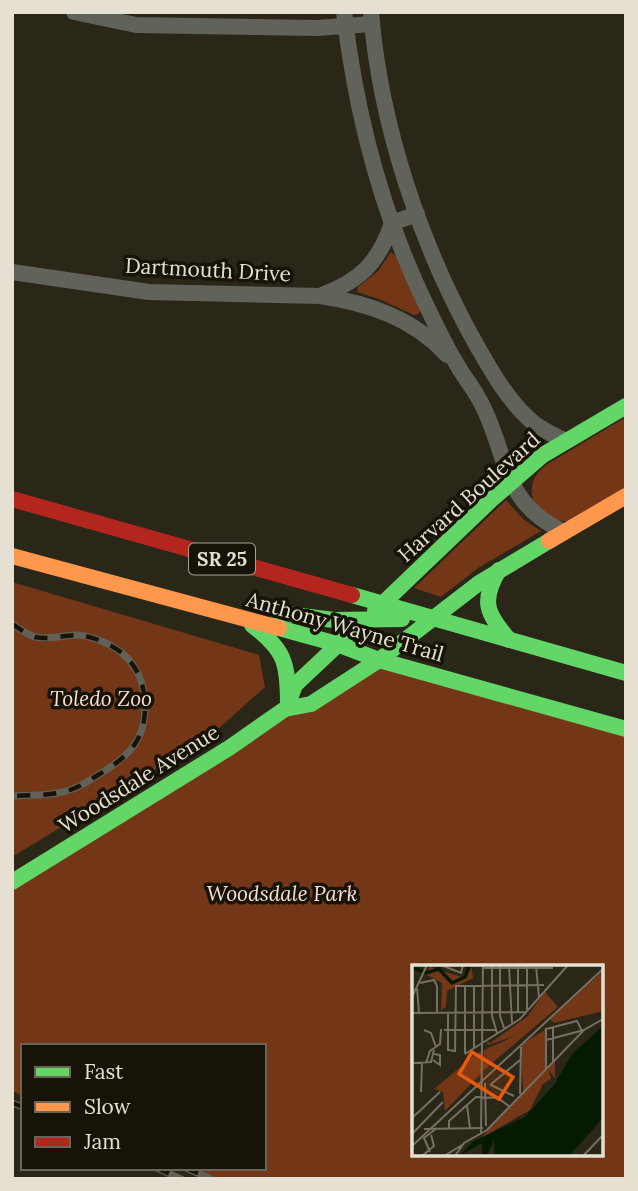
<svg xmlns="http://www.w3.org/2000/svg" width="638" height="1191" viewBox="0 0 638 1191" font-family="Lora,serif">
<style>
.green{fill:#733617;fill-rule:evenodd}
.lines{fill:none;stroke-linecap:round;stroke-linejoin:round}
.street{stroke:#616259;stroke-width:16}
.fast{stroke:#63d668;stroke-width:16}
.slow{stroke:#ff974d;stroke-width:16}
.jam{stroke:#b3261e;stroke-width:16}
.rail-casing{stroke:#616158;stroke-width:7}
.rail{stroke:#171308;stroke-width:4.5;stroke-dasharray:13;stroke-linecap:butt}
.labels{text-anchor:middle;stroke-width:7;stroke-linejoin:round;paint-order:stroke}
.shield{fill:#171308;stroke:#a7a295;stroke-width:2}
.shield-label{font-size:19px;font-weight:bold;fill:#e5e0d1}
.street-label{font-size:21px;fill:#e5e0d1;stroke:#171308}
.park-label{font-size:21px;font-style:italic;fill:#f5ddd3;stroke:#171308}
.inset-river{fill:none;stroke:#041b02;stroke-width:3.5}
.inset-road{fill:none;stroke:#757062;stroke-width:2}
.view{fill:#e8590c;fill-opacity:0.15;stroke:#e8590c;stroke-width:3.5}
.inset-edge{fill:none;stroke:#e5e0d1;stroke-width:3.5}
</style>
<rect width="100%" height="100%" fill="#2a2618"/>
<g class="green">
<path d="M391,252l7,6 22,52 -1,4 -5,1 -35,-16 -22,-7 1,-5 20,-16z"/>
<path d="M626,417v72c-17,9 -35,24 -53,31 -19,6 -45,-12 -41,-33 1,-10 7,-16 14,-22z"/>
<path d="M506,500l17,19 18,12 -63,37 -37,29 -27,-9z"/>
<path d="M12,582l247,73 6,32 -49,44 -17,12 -187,114z"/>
<path d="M379,660l247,69v450h-414l-26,-11h78v-122h-241v50l-11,-5v-210zM414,967h187v187h-187z"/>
</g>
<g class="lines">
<g class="street">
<path d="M74,12l62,13 181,3 55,-4"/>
<path d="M344,12c12,103 39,206 85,299 9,19 19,39 30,57 6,10 14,20 20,31 30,53 19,102 85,133"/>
<path d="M371,12c9,113 50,235 106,334 15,26 30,53 52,73 10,10 25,16 37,22"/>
<path d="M12,272l137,20 171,4c48,7 93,22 127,59"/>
<path d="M322,295c38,-14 57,-33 70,-72l25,-9"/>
</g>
<g class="fast">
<path d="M499,570c-19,32 -12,43 10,70"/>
<path d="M352,595l274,78"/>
<path d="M375,611l116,-111 52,-45 83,-49"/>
<path d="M278,613l56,7 68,-1"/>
<path d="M252,625c33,25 36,38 36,79"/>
<path d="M279,628l58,16 42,16 247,69"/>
<path d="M289,701l6,-16 51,-48"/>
<path d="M12,882l217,-134 56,-39 26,-5 68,-44 100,-77 70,-42"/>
</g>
<g class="slow">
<path d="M549,541l77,-45"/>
<path d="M12,556l267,72"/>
</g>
<path class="jam" d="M12,499l340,96"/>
<defs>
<g id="rail">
<path d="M12,624c8,5 14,10 23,13 14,3 29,-2 43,-2 14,1 33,9 44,18 16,14 22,30 23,51 1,37 -17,53 -47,71 -7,4 -15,10 -23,13 -18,8 -43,7 -63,8"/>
<path d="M12,1103l11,4"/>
<path d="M157,1168l24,11"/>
<path d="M186,1168l25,11"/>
</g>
</defs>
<use href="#rail" class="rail-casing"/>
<use href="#rail" class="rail"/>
</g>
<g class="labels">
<rect class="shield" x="189" y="543.5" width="66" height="31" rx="5"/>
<g class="shield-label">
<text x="222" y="566">SR 25</text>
</g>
<g class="street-label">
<text transform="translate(208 270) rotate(3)" y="7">Dartmouth Drive</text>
<text transform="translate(469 497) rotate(-42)" y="7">Harvard Boulevard</text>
<text transform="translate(345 627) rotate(16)" y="7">Anthony Wayne Trail</text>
<text transform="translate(139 779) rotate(-32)" y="7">Woodsdale Avenue</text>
</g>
<g class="park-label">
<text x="101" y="706">Toledo Zoo</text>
<text x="282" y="901">Woodsdale Park</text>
</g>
</g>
<g transform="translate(412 965)">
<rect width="191" height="191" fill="#2a2618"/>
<path d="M59,0l2,13 -26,13 -1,16 -5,3 1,-27 -17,-9 5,-7 32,10 5,-1zM191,6v40l-49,12 -4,-4zM133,27l13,15 -74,63 -39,41 -2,-19 -9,-3 42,-35 7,-4v8l1,-8 31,-14 -27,9 -2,-4 4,2 37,-26zM134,64v39l9,-7v18l-6,-9 2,9 -8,5 -13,26 -49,28 42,-46 -2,-47z" fill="#733617"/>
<path d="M191,61v92l-34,38h-74l-1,-16 -7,16h-5v-13l-23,13 15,-15 51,-24 29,-32 18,-31z" fill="#041b02"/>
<path class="inset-river" d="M0,2l14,6 13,-4 13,14 13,-6 5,-12"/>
<path class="inset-road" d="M29,0l20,8 2,-8M80,0v51l5,17M88,1v50l4,12M97,1l3,57M106,1v47M124,1l3,31M71,3h70M8,18l14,-3 3,6M53,20v69M25,21v26M5,23l2,25M0,32l15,-32M115,45v-44M36,47v38l7,1 1,-65 88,-1M0,48l114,-1M141,63v34M12,65l7,3 5,14M32,65h52M134,75l38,-10M62,84v-64M53,89l55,-35 48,-54M21,95l7,5v-10l-6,-1M0,98l19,-1 3,-12M14,98l4,-12 10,-7 1,-15M134,103v-39l31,-8 5,10M73,118l1,43M78,120l30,-25M79,120l23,11M9,127l1,-29M108,129l1,-47M55,140l3,24M0,153l28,-26M12,164l59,-1M37,164v-8l27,-24 22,1 12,9M1,168l30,-31M69,168l2,-168M0,181l191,-177M18,187l-6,-14 13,-10M10,191l12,-10 -3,-11M32,191l18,-11M43,191l9,-13 23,-13 97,-100 19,-11M171,191l20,-21"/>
<path class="view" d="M60,87l41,25 -14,22 -40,-25z"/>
<rect width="191" height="191" class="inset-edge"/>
</g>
<rect width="638" height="1191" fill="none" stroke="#e5e0d1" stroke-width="28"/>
<rect x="21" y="1044" width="245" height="126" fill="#171308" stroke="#696558" stroke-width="2"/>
<rect x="35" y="1067" width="35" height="10" fill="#63d668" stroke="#696558" stroke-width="2"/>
<text x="84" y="1079" font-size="21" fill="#e5e0d1">Fast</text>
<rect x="35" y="1102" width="35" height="10" fill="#ff974d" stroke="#696558" stroke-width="2"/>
<text x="84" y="1114" font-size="21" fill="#e5e0d1">Slow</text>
<rect x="35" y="1137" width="35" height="10" fill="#b3261e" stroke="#696558" stroke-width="2"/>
<text x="84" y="1149" font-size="21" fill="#e5e0d1">Jam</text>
</svg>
